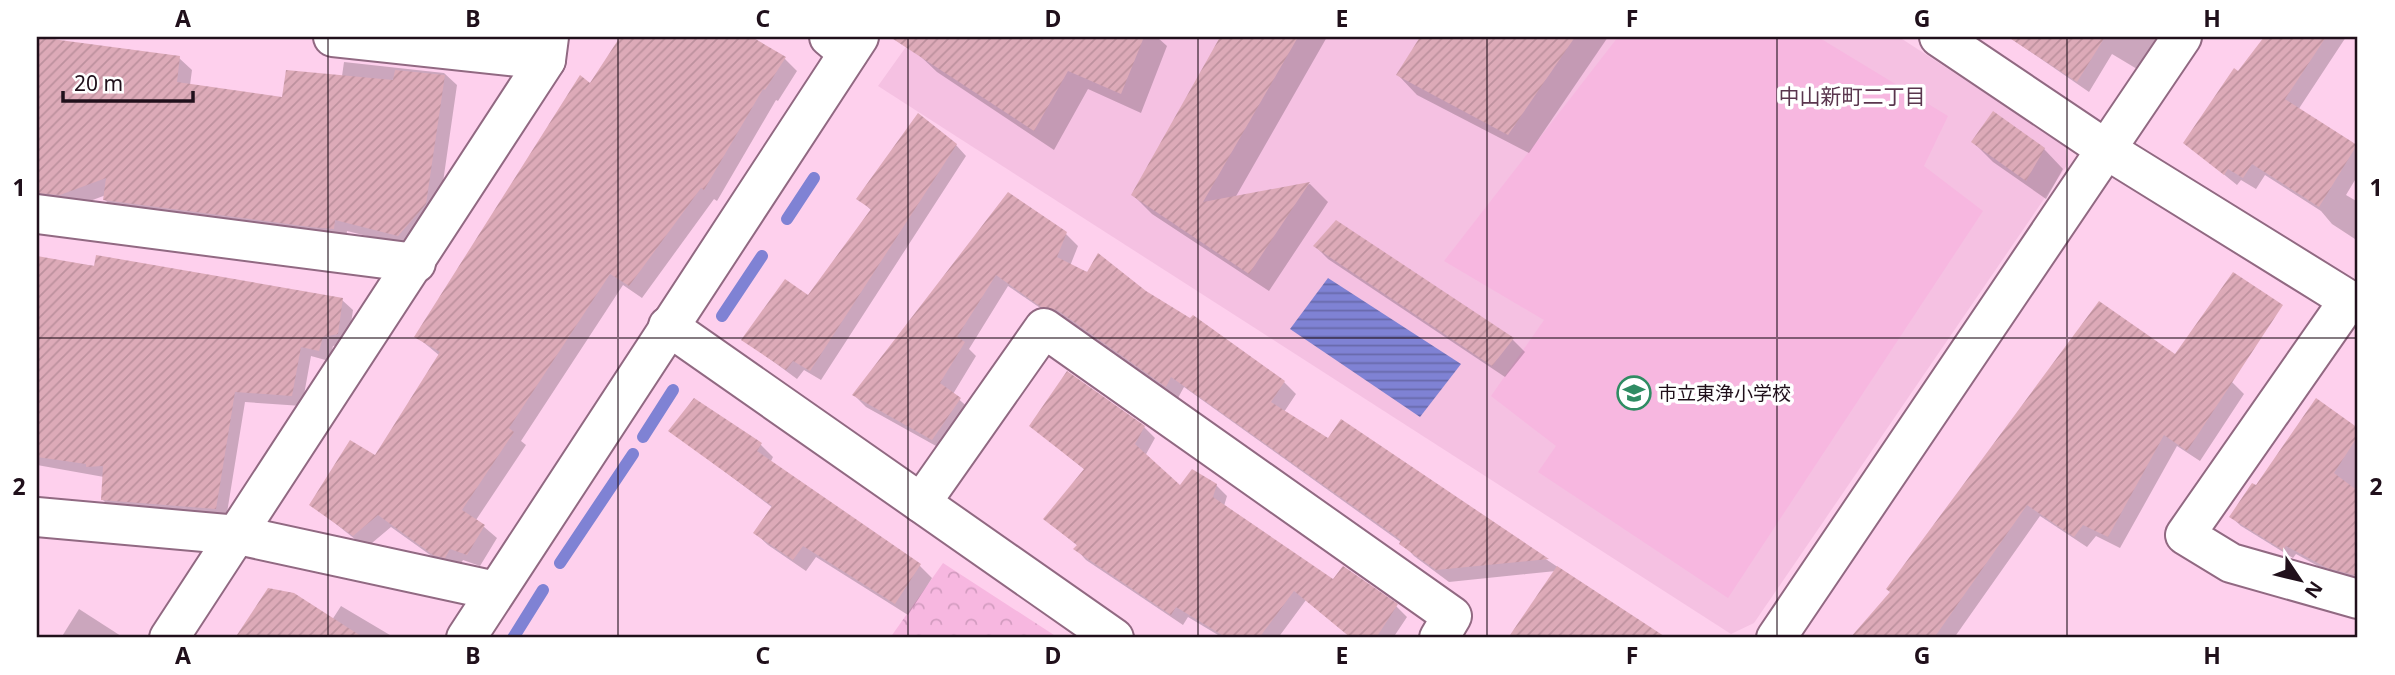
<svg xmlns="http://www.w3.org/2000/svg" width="2395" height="675" viewBox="0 0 2395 675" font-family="'Noto Sans','Noto Sans JP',sans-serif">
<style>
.built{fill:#f5c1e2}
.park{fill:url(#park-crowns)}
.garden{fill:#f7b7e0}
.water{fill:url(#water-rules)}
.shadow{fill:#0003}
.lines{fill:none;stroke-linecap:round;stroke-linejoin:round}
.stream{stroke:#7f82d4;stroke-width:12}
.building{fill:url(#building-hatch)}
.minor-casing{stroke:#916982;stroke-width:42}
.tertiary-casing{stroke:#916982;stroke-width:42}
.minor{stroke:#fff;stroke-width:38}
.tertiary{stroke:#fff;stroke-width:38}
.grid{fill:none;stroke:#20101b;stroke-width:2;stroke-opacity:0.55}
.labels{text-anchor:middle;stroke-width:7;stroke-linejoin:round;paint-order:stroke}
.poi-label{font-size:19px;fill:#20101b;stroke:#fff;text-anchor:start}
.neighbourhood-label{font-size:21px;fill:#5a364e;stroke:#fff}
.neatline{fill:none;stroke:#20101b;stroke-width:2.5}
.grid-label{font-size:23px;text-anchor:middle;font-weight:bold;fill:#20101b}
</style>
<defs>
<pattern id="park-crowns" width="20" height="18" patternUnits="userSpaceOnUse" patternTransform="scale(1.75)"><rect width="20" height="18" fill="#f7b7e0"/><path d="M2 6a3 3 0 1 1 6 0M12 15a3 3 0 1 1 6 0" fill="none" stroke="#d39cc0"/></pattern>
<pattern id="water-rules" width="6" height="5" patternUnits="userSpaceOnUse" patternTransform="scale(1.75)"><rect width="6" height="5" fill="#7f82d4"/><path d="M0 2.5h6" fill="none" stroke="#6869ab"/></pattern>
<pattern id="building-hatch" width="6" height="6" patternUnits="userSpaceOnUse" patternTransform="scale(1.75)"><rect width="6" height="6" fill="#ddaab8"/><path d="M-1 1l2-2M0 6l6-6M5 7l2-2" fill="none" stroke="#bd919e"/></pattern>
</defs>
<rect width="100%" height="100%" fill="#fed0ed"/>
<path class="built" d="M913,37h986l166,108 3,19 -314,459 -23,11 -853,-548z"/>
<path class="park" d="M943,563l111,72 -2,3h-162z"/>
<path class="garden" d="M1618,37h200l130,79 -24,50 59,45 -255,387 -190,-126 18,-26 -65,-50 53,-76 -100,-59z"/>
<path class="water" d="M1328,278l133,86 -41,53 -130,-88z"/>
<g class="shadow">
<path d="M622,37h126l37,22 12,12 -19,30 -2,-1 -59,101 -3,-2 -72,99 -19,-13 -102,156 5,4 -50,75 21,18 -17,28 -17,-6 -5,9 -11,-2 -56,-40 -25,21 -55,-44 64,-47 65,-101 -23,-19z"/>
<path d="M927,37h29l36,23 14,-23h151l10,9 -26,67 -53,-24 -34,61 -117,-78 -20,-19z"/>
<path d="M1222,37h105l-92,161 75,-14 18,18 -59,89 -117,-77 -19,-19z"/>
<path d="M1422,37h186l-79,116 -112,-58 -19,-20z"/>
<path d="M2009,37h148l-20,32 -25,-15 -23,38z"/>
<path d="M2267,37h79l-48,73 60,39v26l-12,20 12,7v39l-26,-17 -11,-13 -56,-36 -9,14 -15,-9 -4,5 -52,-42z"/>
<path d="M37,39l142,19 13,12 -2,15 93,14 59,-23 2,-14 100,11 13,12 -19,132 -27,30 -64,-16 -1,10 -228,-29 -13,-12 1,-5 -32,12 -37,3z"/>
<path d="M1973,142l71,7 19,20 -17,30 -53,-37z"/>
<path d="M956,145l10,11 -145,224 -17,-10 -7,9 -53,-39 64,-42 64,-87 -13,-12z"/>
<path d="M1008,194l58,40 12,12 -8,20 75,26 139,90 12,12 -12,18 44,28 13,-18 323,216h-154l46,-67 -107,11 -35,-26 -12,-13 -218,-156 -6,11 -107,-76 -16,-4 -47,-32 -39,63 7,7 -23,38 19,17 -27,40 -79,-44 -12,-12z"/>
<path d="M1315,246l197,93 13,13 -20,25 -177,-118z"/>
<path d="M37,258l305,42 11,10 -5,34 -15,2 -4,15 -18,-5 -9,50 -57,-4 -19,117 -113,-9 -10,-10 1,-23 -67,-12z"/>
<path d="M2176,357l55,24 13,13 -44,67 -23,-15 -57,102 -24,-12 -9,11 -47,-31 -86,122h-102l40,-45z"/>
<path d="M2317,401l41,29v152l-20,-5 -42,-23 -3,4 -52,-32 -10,-9 25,-29z"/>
<path d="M1031,426l113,1 11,11 -10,18 35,32 36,-3 11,11 -3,10 109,75 63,25 11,11 -14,21 -22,-2 -19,2 -46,-38 -28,38h-55l-35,-21 -5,8 -97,-65 -10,-11 2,-3 -33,-27 40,-49z"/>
<path d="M671,431l90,14 12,12 -3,6 150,103 12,12 -24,37 -92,-58 -10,14 -38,-26 -13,-12 18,-25z"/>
<path d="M269,590l63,30 9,-14 54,32h-158z"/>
<path d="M79,609l42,27 3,2h-63z"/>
</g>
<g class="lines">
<g class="stream">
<path d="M787,219l27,-41"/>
<path d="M722,316l40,-60"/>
<path d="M643,437l30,-47"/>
<path d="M560,563l73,-109"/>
<path d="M513,638l30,-48"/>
</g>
</g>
<g class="building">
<path d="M37,37l143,19 -3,26 105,15 4,-27 107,10 2,-10 50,5 -19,129 -28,32 -63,-16 -1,9 -23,-2 -208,-27 3,-22 -46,17 -23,-2z"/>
<path d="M620,37h132l34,20 -21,33 -2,-1 -59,101 -3,-2 -72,98 -19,-12 -101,154 5,4 -52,78 23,15 -18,30 -17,-6 -5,9 -12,-3 -55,-40 -25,21 -44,-31 41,-65 25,15 65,-103 -26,-15 166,-262 10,8z"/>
<path d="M890,37h254l-23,57 -53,-23 -34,60z"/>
<path d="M1220,37h78l-95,165 107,-20 -61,92 -118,-79z"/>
<path d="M1420,37h155l-67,98 -112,-60z"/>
<path d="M2008,37h97l-28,45z"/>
<path d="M2264,37h62l-41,62 72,46 -38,62 -67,-43 -9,14 -15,-9 -4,6 -41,-32 51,-75 4,3z"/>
<path d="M1993,111l52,37 -19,33 -55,-39z"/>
<path d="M918,113l39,31 -147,227 -17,-10 -7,9 -45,-30 44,-61 23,16 63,-86 -15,-10z"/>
<path d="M1008,192l59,40 -10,25 30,15 11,-19 48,38 44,27 3,-3 92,66 -14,21 57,36 13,-19 208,140 -113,11 -37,-26 2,-4 -230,-163 -5,10 -109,-77 -16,-3 -45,-32 -39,62 8,5 -25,41 21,15 -29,42 -80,-45z"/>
<path d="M1336,220l178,118 -22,28 -179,-120z"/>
<path d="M96,255l247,43 -5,36 -15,3 -4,14 -18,-4 -9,49 -57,-4 -19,117 -115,-9 2,-34 -17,1v-3l-49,-7v-201l57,10z"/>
<path d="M2233,272l50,33 -96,146 -23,-16 -56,102 -25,-12 -9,12 -47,-32 -93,133h-84l40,-46 -4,-3 213,-288 76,53z"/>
<path d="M1067,371l78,55 -10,18 45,41 12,-16 25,15 -4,13 120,82 10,-13 55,38 -22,34h-25l-57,-47 -35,47h-32l-51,-31 -5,8 -98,-66 4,-4 -34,-26 41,-50 -55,-43z"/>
<path d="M694,398l68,45 -5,8 164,113 -26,40 -92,-58 -10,14 -40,-27 19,-27 -104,-75z"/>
<path d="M2316,398l42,30v8l-24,37 24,18v85l-31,-8 -41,-22 -3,4 -54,-33 23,-34 4,2z"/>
<path d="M1557,566l110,72h-159z"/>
<path d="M268,588l26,5 70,45h-129z"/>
</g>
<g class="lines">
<defs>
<g id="minor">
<path d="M333,37l213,23"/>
<path d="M829,37l19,16"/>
<path d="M1939,37l168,113 242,150 -164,235 46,28 127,36"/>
<path d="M37,214l379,49"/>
<path d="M668,326l446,312"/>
<path d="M921,503l123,-175 408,288 -13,22"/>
<path d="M37,517l201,18 258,56"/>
<path d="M169,638l377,-578 3,-23"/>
<path d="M1776,638l406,-601"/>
</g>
<path id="tertiary" d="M466,638l393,-601"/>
</defs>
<use href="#minor" class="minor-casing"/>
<use href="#tertiary" class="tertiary-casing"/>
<use href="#minor" class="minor"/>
<use href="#tertiary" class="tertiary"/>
</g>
<path class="grid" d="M328,37v601M618,37v601M908,37v601M1198,37v601M1487,37v601M1777,37v601M2067,37v601M37,338h2321"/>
<defs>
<symbol id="school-ring" viewBox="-11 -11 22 22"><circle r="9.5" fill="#fff" stroke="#2f8c63" stroke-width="1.5"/><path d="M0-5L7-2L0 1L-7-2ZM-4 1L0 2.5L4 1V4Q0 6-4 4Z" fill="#2f8c63"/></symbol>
</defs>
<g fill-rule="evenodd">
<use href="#school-ring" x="1615" y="374" width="38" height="38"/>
</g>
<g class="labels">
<g class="poi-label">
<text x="1658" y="400">市立東浄小学校</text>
</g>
<g class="neighbourhood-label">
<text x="1852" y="104">中山新町二丁目</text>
</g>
</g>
<rect width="2395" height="675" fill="none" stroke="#ffffff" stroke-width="77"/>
<g transform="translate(2300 580) rotate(125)" stroke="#ffffff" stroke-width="5" paint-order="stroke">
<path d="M0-5L12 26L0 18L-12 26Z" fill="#20101b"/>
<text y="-10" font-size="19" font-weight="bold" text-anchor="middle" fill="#20101b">N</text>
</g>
<path d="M63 91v10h130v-10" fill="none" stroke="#20101b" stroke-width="3.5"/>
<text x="74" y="91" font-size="21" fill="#20101b" stroke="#ffffff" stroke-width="5" paint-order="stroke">20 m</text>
<rect x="38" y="38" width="2318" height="598" class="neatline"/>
<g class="grid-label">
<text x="183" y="27">A</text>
<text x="473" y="27">B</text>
<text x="763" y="27">C</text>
<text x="1053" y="27">D</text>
<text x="1342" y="27">E</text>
<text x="1632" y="27">F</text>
<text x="1922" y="27">G</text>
<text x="2212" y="27">H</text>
<text x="19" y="196">1</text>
<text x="2376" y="196">1</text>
<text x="19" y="495">2</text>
<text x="2376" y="495">2</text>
<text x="183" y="664">A</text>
<text x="473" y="664">B</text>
<text x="763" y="664">C</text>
<text x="1053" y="664">D</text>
<text x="1342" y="664">E</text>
<text x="1632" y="664">F</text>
<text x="1922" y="664">G</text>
<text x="2212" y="664">H</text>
</g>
</svg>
